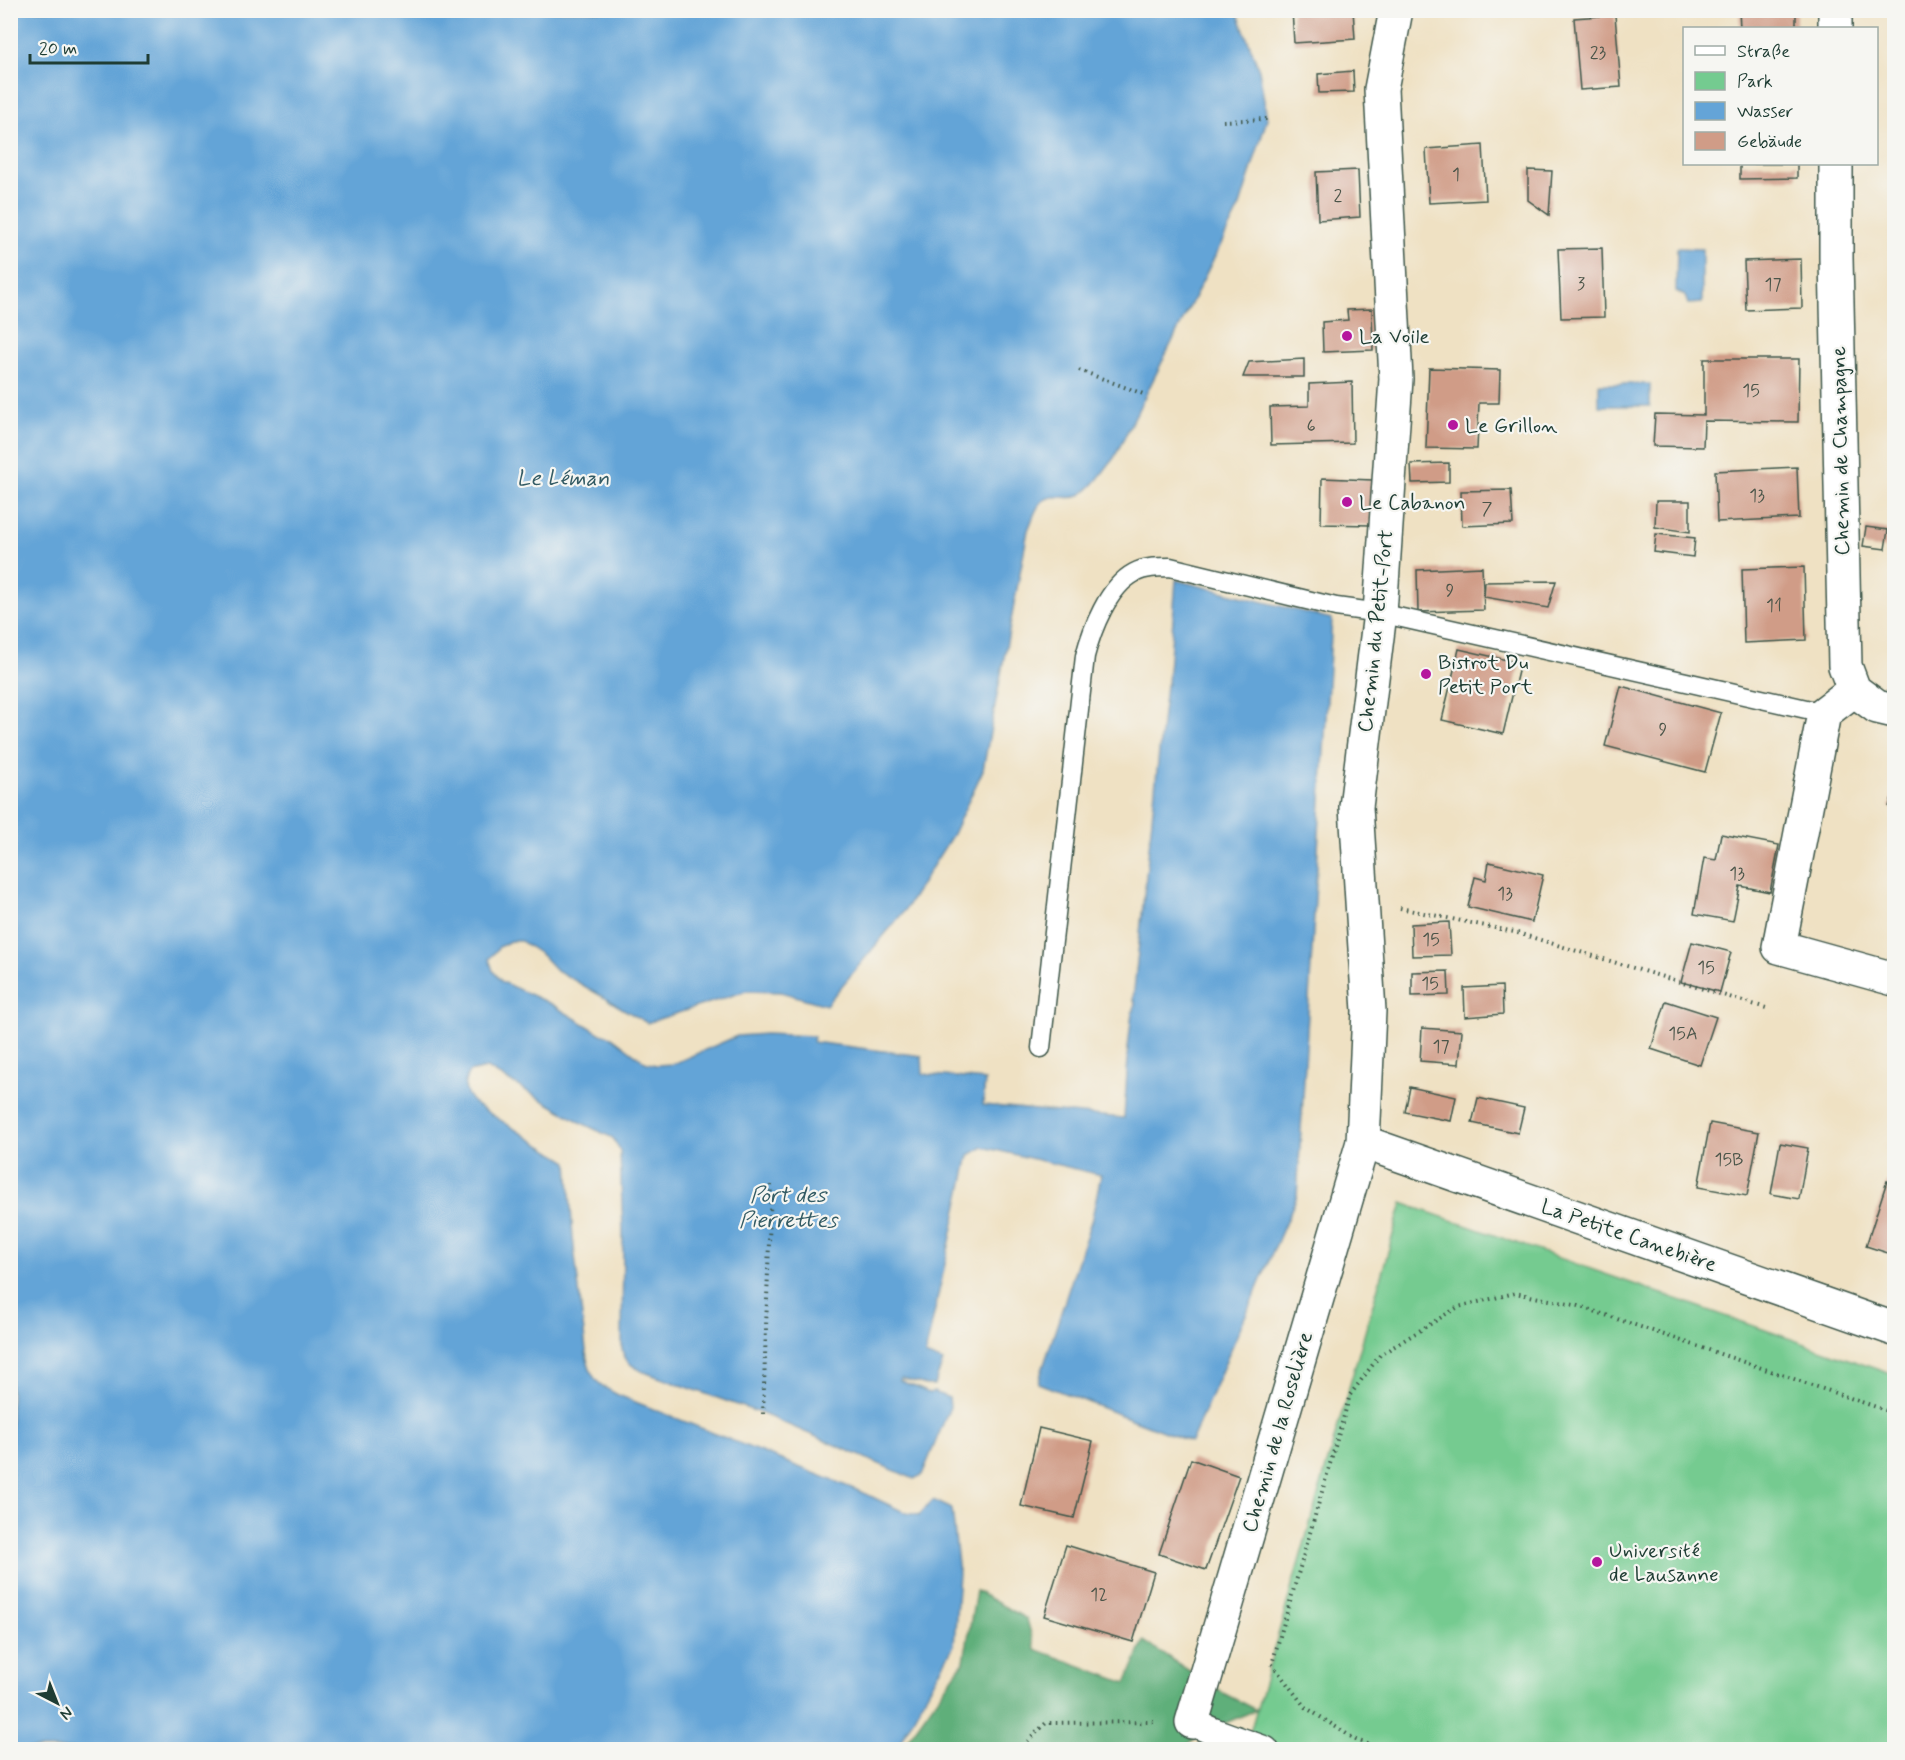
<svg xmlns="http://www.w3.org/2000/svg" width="1905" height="1760" viewBox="0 0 1905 1760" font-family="Mynerve,sans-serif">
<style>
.green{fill:#74cb90;stroke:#4a8462;stroke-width:1.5}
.forest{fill:#5faf7a;stroke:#3f7657;stroke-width:1.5}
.water{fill:#64a4d7;stroke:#427086;stroke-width:1.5}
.building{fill:#d09c87}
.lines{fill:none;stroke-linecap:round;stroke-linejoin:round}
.service-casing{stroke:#3e5649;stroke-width:21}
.pedestrian-casing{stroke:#3e5649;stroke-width:30}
.minor-casing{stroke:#3e5649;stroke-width:36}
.path{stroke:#3e5649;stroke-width:4;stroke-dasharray:1.5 4.5;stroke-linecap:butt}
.service{stroke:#fff;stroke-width:18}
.pedestrian{stroke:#fff;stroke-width:27}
.minor{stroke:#fff;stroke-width:33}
.poi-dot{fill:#b5179e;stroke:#f6f6f2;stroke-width:2}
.labels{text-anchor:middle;stroke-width:4.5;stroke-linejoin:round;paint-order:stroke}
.number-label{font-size:18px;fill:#4b5549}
.poi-label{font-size:21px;fill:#1f3d34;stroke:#f6f6f2;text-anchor:start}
.street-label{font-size:21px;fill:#1f3d34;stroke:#f6f6f2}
.water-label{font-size:22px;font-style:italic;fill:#345c65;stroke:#f6f6f2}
</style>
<rect width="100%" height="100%" fill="#f6f6f2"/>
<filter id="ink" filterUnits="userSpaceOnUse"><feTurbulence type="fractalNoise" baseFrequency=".0167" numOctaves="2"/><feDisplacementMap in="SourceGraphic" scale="12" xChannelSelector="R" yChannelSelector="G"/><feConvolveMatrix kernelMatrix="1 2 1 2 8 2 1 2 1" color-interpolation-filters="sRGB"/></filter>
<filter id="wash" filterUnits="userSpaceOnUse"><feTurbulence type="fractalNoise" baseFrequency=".008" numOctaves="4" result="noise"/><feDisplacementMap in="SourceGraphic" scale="24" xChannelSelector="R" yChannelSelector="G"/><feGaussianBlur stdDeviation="1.35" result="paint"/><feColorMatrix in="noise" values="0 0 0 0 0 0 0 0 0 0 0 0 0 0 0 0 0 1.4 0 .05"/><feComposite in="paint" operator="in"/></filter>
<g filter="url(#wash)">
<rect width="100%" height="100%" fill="#efe1c3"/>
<path class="green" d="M1402,1203l492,172v374l-649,1z"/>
<path class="forest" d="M976,1591l51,28 8,30 91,34 18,-42 79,52 33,17 -54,23 -20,16 -282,1 64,-89z"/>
<g class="water">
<path d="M11,10l1226,1 22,59 8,49 -27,87 -126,252c-10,12 -21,31 -36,38 -5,3 -11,1 -18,1 -23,-2 -24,15 -32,33l-45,240 -30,64 -48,76 -79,95 -45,-13 -35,-1 -99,32 -92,-54 -13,-14 -21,-14h-11l-11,6 -10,12 4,12 9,11 49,22 50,30 11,3 33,25 11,3 17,-1 64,-28 28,-2 49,2 -1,6 109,14 1,18 62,6 -2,25 141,13 4,-59 -1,-2 5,-45 2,-1 1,-11h-2l33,-315 2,-1 8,-104 156,39 -35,577 -106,246 -153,-59 54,-165 9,-43 -118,-28 -14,8 -44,200 18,7 -9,23h-8l-25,-7 -2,2 30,13 5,-1 15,6 1,9 -28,68 -8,4 -151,-65 -119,-42c-12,-6 -18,-9 -22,-22l1,-117 -3,-82 -7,-13 -31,-15 -95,-55 -18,4c-8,12 -4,23 7,33l92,57 5,76 14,121c5,22 12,26 31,36l246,98 42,20 13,2 14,-15 19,9 7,64 -5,72 -58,104h-885z"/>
<path d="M1677,248l25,1v54l-14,1 -3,-8 -9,-5z"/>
<rect x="1599" y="384" width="51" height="22"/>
</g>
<g id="blocks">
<g class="building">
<path d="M1292,10h61l2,29 -61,4z"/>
<path d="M1739,10h57v18h-56z"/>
<path d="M1615,15l6,72 -41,3 -6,-72z"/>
<path d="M1353,71l1,21 -35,1 -1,-19z"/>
<path d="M1483,145l3,55 -57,3 -3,-54z"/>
<path d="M1740,164h57v14l-57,1z"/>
<path d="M1358,170l2,47 -42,3 -2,-48z"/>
<path d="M1528,170l24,1 -3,44 -21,-15z"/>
<path d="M1602,248l2,69 -43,1 -3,-69z"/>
<path d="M1801,259l1,49 -56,2 -2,-49z"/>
<path d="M1372,309l1,41 -50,2 -1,-30 26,-2 -1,-10z"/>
<path d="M1304,359v18h-61l6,-15z"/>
<path d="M1704,359h95l-1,63 -94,-1 -1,26 -50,-1 2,-32 49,1z"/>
<path d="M1429,368l71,2 -1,33h-20l-2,46 -51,-1z"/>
<path d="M1352,382l1,61 -82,2 -1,-38 39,-1v-22z"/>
<path d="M1449,463v19l-37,1 -1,-19z"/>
<path d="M1797,467l2,51 -82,4 -2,-51z"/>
<path d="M1322,478l50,2 -1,45 -50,-1z"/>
<path d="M1511,490l2,34 -51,2 -1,-35z"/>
<path d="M1656,501h34v31l-35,-5z"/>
<path d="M1866,527l22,3 -3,19 -22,-3z"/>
<path d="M1656,534l39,4 -2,19 -39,-5z"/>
<path d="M1482,567l2,43 -66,2 -1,-42z"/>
<path d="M1804,567l2,73 -62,3 -2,-74z"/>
<path d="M1556,581l-8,27 -64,-11 1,-15z"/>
<path d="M1459,649l61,14 -17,71 -61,-14z"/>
<path d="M1621,686l100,27 -16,59 -100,-26z"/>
<path d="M1894,790v18l-5,-1z"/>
<path d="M1721,834l58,11 -9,47 -30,-6 -7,35 -39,-7 10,-56 12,2z"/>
<path d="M1489,862l54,13 -11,47 -64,-15 7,-30 11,3z"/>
<path d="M1449,922l2,33 -39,1 -1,-32z"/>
<path d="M1692,942l39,10 -11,40 -39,-10z"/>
<path d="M1448,971l1,24 -37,1v-24z"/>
<path d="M1502,986l1,28 -38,3 -1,-29z"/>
<path d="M1666,1001l50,16 -16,48 -49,-16z"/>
<path d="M1422,1028l40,3 -3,33 -39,-3z"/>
<path d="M1410,1087l46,10 -5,24 -46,-9z"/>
<path d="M1478,1098l46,10 -6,25 -46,-10z"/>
<path d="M1710,1123l49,9 -12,64 -49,-9z"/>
<path d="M1780,1143l28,5 -9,51 -28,-5z"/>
<path d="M1887,1181l7,2v72l-28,-9z"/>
<path d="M1039,1428l54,13 -19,77 -53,-12z"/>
<path d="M1191,1459l48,17 -33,94 -47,-16z"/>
<path d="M1066,1545l88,27 -21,70 -89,-26z"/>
</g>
</g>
</g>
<g filter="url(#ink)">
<use href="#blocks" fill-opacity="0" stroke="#3e5649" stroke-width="1.5"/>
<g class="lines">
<defs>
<path id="service" d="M1041,1048l44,-392c7,-27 23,-69 49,-83 11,-6 24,-6 36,-6l166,40 44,6 444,100"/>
<path id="pedestrian" d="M1192,1722l20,9 53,19"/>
<g id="minor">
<path d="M1835,10v18"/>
<path d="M1836,164v94l9,408 9,24 23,17 17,4"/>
<path d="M1854,690l-30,23 -45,234 115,32"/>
<path d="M1363,1142l531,187"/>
<path d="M1192,1722l171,-580 6,-131 -13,-204 24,-194 16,-234 -15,-290 15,-79"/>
</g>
</defs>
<use href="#service" class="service-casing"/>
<use href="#pedestrian" class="pedestrian-casing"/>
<use href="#minor" class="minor-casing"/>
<g class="path">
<path d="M1223,121l44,-2"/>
<path d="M1079,370l67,25"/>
<path d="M1400,908l114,24 252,76"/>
<path d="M763,1414l8,-229"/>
<path d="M1019,1750l27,-27 109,-1"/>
<path d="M1385,1750l-29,-10 -51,-33 -33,-43 78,-269 30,-40 78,-48 57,-14 64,13 315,107"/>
</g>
<use href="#service" class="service"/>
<use href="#pedestrian" class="pedestrian"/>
<use href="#minor" class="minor"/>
</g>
</g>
<g class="poi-dot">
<circle cx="1347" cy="336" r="6"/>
<circle cx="1453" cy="425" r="6"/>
<circle cx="1347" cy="502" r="6"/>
<circle cx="1426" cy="674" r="6"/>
<circle cx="1597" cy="1562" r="6"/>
</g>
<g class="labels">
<g class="number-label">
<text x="1598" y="58">23</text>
<text x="1456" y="180">1</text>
<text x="1338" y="201">2</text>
<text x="1581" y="289">3</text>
<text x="1773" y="290">17</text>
<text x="1751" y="396">15</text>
<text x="1311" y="431">6</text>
<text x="1757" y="501">13</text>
<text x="1487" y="514">7</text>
<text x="1450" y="596">9</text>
<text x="1774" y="611">11</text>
<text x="1663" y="735">9</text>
<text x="1737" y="879">13</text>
<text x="1505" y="899">13</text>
<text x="1431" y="945">15</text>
<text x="1706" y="973">15</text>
<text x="1430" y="989">15</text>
<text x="1683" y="1039">15A</text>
<text x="1441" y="1052">17</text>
<text x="1729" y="1165">15B</text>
<text x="1099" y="1600">12</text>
</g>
<g class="poi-label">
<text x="1359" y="343">La Voile</text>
<text x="1465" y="432">Le Grillon</text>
<text x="1359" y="509">Le Cabanon</text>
<text x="1438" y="669">Bistrot Du<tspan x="1438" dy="24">Petit Port</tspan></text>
<text x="1609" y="1557">Université<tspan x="1609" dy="24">de Lausanne</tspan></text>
</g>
<g class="street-label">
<text transform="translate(1840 451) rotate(-91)" y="7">Chemin de Champagne</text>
<text transform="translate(1375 631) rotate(-84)" y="7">Chemin du Petit-Port</text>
<text transform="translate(1629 1235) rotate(19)" y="7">La Petite Canebière</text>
<text transform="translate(1277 1432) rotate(-74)" y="7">Chemin de la Roselière</text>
</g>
<g class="water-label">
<text x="563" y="485">Le Léman</text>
<text x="788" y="1202">Port des<tspan x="788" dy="25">Pierrettes</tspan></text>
</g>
</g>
<rect width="1905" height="1760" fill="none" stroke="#f6f6f2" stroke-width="36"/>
<rect x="1683" y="27" width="195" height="138" fill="#f6f6f2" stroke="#a0aca6" stroke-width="1.5"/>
<rect x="1695" y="46" width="30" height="9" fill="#ffffff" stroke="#a0aca6" stroke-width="1.5"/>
<text x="1737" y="57" font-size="18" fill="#1f3d34">Straße</text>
<rect x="1695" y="72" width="30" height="18" fill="#74cb90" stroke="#a0aca6" stroke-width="1.5"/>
<text x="1737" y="87" font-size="18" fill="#1f3d34">Park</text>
<rect x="1695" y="102" width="30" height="18" fill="#64a4d7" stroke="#a0aca6" stroke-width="1.5"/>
<text x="1737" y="117" font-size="18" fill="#1f3d34">Wasser</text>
<rect x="1695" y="132" width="30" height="18" fill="#d09c87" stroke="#a0aca6" stroke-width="1.5"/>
<text x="1737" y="147" font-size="18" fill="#1f3d34">Gebäude</text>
<g transform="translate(57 1703) rotate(138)" stroke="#f6f6f2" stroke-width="4.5" paint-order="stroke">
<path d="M0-4.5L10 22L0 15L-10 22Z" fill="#1f3d34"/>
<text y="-9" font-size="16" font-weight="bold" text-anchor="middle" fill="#1f3d34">N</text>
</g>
<path d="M30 54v9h118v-9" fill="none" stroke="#1f3d34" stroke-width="3"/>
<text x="39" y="54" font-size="18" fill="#1f3d34" stroke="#f6f6f2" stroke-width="4.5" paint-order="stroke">20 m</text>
</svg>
